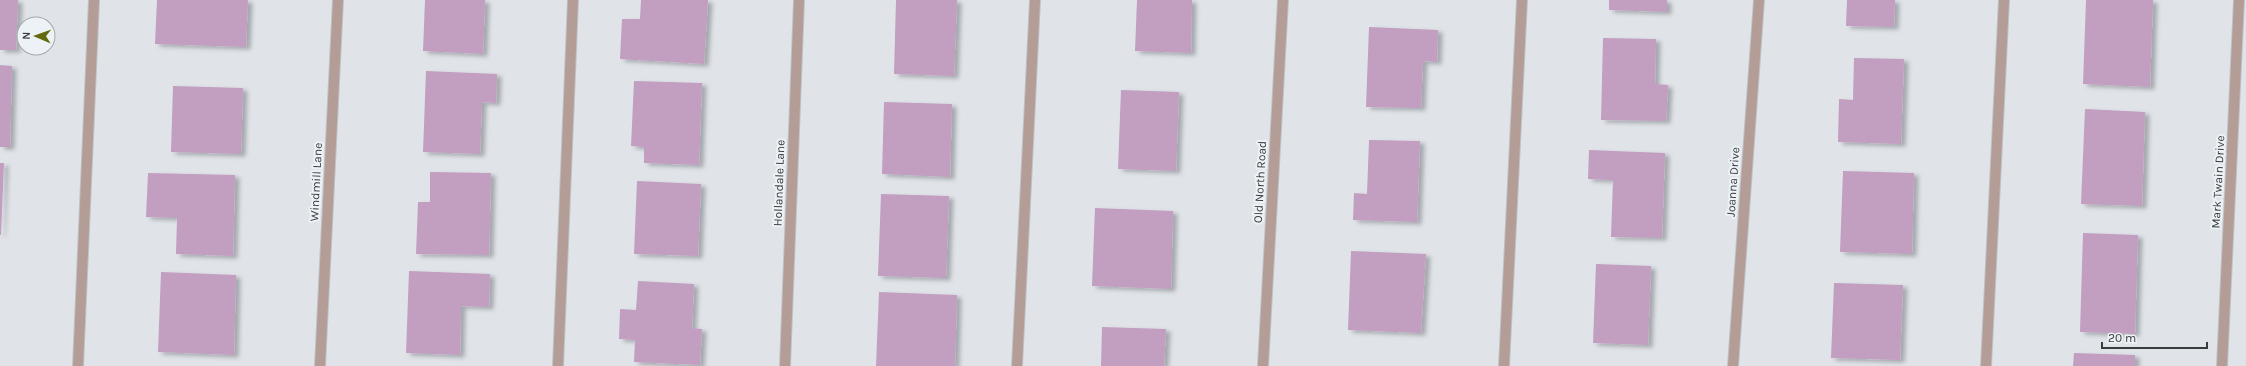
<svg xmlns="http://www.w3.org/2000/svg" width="2246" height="366" viewBox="0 0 2246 366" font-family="Karla,sans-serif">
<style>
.building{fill:#c29ec1;filter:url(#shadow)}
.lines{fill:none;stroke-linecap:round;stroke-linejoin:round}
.minor-casing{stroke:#bfc2c7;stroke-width:12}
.minor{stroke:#b39d96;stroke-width:10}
.labels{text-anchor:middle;stroke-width:4;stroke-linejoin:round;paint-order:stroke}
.street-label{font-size:12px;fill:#393b3d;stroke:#edf2f6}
</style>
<defs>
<filter id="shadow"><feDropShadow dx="4.5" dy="2.5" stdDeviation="2" flood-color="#0004"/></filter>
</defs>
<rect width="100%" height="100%" fill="#e0e4e9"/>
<g class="building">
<path d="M0,0h18l-2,50h-16z"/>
<path d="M157,0h91l-2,47 -91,-3z"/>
<path d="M425,0h60l-2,54 -60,-3z"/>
<path d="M641,0h67l-4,64 -84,-5 2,-40h18z"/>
<path d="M896,0h61l-3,76 -60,-2z"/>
<path d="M1137,0h55l-1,53 -56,-2z"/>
<path d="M1609,0h58v12l-58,-2z"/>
<path d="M1847,0h48l-1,27 -48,-1z"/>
<path d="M2086,0h67l-3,87 -67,-3z"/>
<path d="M1369,27l69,3 -1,32 -14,-1 -2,47 -55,-1z"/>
<path d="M1603,38l53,1 -1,45 13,1 -2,36 -65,-1z"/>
<path d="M1854,58l50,1 -3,85 -63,-2 1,-43 14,1z"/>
<path d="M0,65l12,1 -2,81h-10z"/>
<path d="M426,71l71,3 -1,29 -14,-1 -2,52 -57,-2z"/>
<path d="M634,81l68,2 -3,82 -55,-2v-16l-13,-1z"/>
<path d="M173,86l70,2 -2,66 -70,-2z"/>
<path d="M1121,90l58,2 -3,79 -58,-2z"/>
<path d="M884,102l68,2 -2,73 -68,-3z"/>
<path d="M2085,109l60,3 -3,94 -61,-2z"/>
<path d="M1369,140l51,1 -3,81 -64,-2 1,-27 13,1z"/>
<path d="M1589,150l76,3 -3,85 -51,-1 2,-57 -25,-1z"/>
<path d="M0,163h4l-3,72h-1z"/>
<path d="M1843,171l71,2 -2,81 -72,-2z"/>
<path d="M430,172l61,1 -2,82 -73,-1 2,-52h12z"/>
<path d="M148,173l87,2 -2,81 -57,-2 1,-36 -31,-1z"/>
<path d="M637,181l64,3 -3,72 -64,-2z"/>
<path d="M881,194l68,2 -3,82 -68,-2z"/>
<path d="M1095,208l78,3 -2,78 -79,-3z"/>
<path d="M2083,233l55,2 -3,99 -55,-2z"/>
<path d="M1351,251l75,3 -5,79 -73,-3z"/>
<path d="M1596,264l55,2 -3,79 -55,-2z"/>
<path d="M409,271l81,3 -1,33 -28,-1 -1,49 -54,-2z"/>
<path d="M161,272l75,3 -2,80 -76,-3z"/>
<path d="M638,281l56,3 -2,44 10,1 -2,36 -66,-3 1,-22 -16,-1 1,-30 16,1z"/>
<path d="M1834,283l69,2 -3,75 -69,-2z"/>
<path d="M879,292l78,3 -2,71h-79z"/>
<path d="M1102,327l64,2 -2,37h-63z"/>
<path d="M2074,353l61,2v11h-62z"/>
</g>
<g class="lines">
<defs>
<g id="minor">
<path d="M78,366l16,-366"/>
<path d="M320,366l18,-366"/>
<path d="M558,366l15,-366"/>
<path d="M785,366l14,-366"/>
<path d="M1017,366l18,-366"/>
<path d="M1263,366l20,-366"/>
<path d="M1504,366l18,-366"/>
<path d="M1733,366l26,-366"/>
<path d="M1986,366l18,-366"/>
<path d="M2222,366l17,-366"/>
</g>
</defs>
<use href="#minor" class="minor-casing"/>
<use href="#minor" class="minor"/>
</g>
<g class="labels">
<g class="street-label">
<text transform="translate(316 182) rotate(-87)" y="4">Windmill Lane</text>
<text transform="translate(1260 182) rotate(-87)" y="4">Old North Road</text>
<text transform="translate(1733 182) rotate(-86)" y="4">Joanna Drive</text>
<text transform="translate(2218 182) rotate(-87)" y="4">Mark Twain Drive</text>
<text transform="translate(779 183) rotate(-88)" y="4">Hollandale Lane</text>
</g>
</g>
<g transform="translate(36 36) rotate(272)"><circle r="19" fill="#edf2f6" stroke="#a5a9ac"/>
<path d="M0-3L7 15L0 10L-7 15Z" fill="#636a0e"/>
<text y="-6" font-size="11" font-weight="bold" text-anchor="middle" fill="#393b3d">N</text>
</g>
<path d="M2102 342v6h105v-6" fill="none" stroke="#393b3d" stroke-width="2"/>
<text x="2108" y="342" font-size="12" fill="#393b3d" stroke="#edf2f6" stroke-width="3" paint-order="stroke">20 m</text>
</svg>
